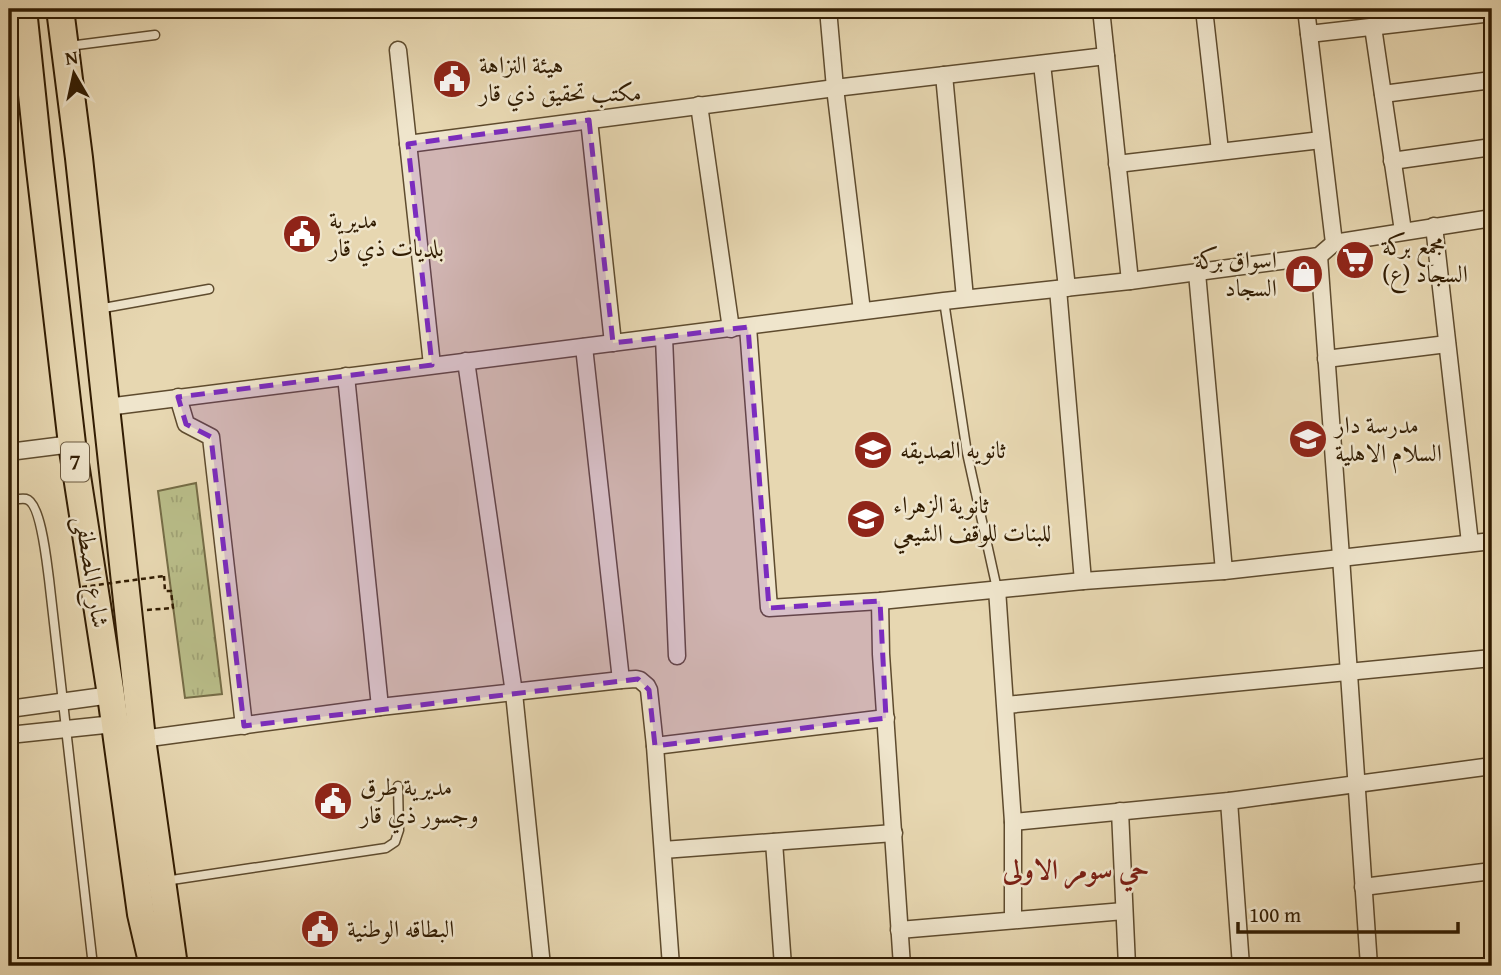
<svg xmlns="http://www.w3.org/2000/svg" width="1501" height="975" viewBox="0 0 1501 975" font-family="'Gentium Book Plus',Amiri,serif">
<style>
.park{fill:url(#park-tufts);stroke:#756c46;stroke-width:2}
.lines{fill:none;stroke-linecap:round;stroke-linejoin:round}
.service-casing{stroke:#5e4b2e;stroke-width:11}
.minor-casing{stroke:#5e4b2e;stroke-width:19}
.trunk-casing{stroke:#311c02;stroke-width:30}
.path{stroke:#311c02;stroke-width:2.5;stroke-dasharray:5 3.5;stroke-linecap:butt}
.service{stroke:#efe5cc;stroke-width:8}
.minor{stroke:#efe5cc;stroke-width:16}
.trunk{stroke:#e7d7b1;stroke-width:26}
.path-bridge{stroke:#311c02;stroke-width:2.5;stroke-dasharray:5 3.5;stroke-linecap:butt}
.marked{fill:#7b2cbf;fill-opacity:0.2;stroke:#7b2cbf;stroke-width:5;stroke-dasharray:14 9;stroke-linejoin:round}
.labels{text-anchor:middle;stroke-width:5;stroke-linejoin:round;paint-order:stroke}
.shield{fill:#efe5cc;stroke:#6a583f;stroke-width:2}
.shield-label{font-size:23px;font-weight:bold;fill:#311c02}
.poi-label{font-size:24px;fill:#311c02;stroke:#efe5cc;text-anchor:start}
.street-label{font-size:24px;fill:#311c02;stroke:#efe5cc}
.quarter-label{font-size:28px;font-weight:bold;fill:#7a1f14;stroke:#efe5cc}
</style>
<defs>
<pattern id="park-tufts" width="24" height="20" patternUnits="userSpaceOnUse" patternTransform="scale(1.75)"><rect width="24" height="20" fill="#b9bd89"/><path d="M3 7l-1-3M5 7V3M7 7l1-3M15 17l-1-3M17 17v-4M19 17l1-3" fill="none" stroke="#a0a275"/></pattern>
</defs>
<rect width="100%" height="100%" fill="#e7d7b1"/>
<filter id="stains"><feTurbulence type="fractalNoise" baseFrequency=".00286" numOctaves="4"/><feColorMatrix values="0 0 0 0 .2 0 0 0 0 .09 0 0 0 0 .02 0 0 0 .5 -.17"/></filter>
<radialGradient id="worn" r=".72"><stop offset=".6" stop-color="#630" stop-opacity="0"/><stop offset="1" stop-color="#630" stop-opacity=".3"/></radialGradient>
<path class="park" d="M196,483l26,211 -37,4 -27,-207z"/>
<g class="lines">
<defs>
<g id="service">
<path d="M69,46l86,-11"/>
<path d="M944,301l23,152 30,136"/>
<path d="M98,309l111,-20"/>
<path d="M9,500c4,0 12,-2 17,-1 15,3 21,66 23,80l44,387"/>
<path d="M165,881l221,-33 9,-6 4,-12 -1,-44"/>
</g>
<g id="minor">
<path d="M828,9l7,79 27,223"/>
<path d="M1101,9l29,272"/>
<path d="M1204,9l16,142"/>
<path d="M1373,27l30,204"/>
<path d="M1309,34l183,-21"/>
<path d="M398,50l34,315"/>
<path d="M1042,64l25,224"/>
<path d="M944,75l21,223"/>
<path d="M1383,94l109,-14"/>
<path d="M699,105l32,224"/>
<path d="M589,120l24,223"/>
<path d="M408,144l427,-56 271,-32"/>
<path d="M1392,161l100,-14"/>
<path d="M1117,164l204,-24"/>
<path d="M1434,226l36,317"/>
<path d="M1334,243l158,-25"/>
<path d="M1319,256l22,301 28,409"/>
<path d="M1197,273l27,298"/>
<path d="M1058,289l25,292"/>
<path d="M748,327l21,281 111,-7 203,-20 141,-10 268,-30"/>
<path d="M664,337l13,319"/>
<path d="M584,347l37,333"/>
<path d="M1326,359l121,-15"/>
<path d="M466,361l48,332 28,273"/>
<path d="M346,376l34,331"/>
<path d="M178,397l8,27 25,13 33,289"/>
<path d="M107,407l837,-106 186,-20 189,-25 15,-13 -28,-234"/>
<path d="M9,452l63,-8"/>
<path d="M997,589l16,233v98"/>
<path d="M880,601l1,53 21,312"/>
<path d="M1006,705l486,-47"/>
<path d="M9,709l102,-14"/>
<path d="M9,735l105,-11"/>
<path d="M142,739l238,-32 241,-27 15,-1 4,1 7,6 2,4 6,56 16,220"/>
<path d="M655,746l231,-28"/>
<path d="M1229,801l12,165"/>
<path d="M1120,811l7,155"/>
<path d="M1013,822l216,-21 263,-35"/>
<path d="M774,842l9,124"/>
<path d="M663,850l231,-17"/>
<path d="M1363,887l129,-16"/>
<path d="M899,930l225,-19"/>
</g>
<g id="trunk">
<path d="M23,9l16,152 33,283 39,251 30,219 12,52"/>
<path d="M60,9l19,149 63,581 32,227"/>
</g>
</defs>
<use href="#service" class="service-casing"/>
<use href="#minor" class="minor-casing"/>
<use href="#trunk" class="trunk-casing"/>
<path class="path" d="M147,610l26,-2 -2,-17h-6l-1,-15"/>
<use href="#service" class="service"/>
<use href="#minor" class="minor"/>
<use href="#trunk" class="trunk"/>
<path class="path-bridge" d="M82,587l82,-11"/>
</g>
<path class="marked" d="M589,120l24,223 135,-16 21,281 111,-7 6,117 -231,28 -6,-56 -11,-11 -394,47 -33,-289 -25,-13 -8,-27 254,-32 -24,-221z"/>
<defs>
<symbol id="civic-disc" viewBox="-11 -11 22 22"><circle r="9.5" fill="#8f2418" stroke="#efe5cc"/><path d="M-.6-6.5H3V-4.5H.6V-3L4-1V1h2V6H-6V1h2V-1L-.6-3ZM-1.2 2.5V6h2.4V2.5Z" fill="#fff"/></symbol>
<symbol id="supermarket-disc" viewBox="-11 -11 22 22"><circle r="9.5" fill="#8f2418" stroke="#efe5cc"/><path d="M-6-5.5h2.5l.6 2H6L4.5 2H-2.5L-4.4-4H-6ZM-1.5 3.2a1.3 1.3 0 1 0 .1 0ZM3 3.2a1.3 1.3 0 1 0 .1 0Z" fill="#fff"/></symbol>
<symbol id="shop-disc" viewBox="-11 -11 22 22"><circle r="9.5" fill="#8f2418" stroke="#efe5cc"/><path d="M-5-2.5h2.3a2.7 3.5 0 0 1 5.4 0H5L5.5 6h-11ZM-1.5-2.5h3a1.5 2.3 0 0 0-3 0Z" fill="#fff"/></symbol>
<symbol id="school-disc" viewBox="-11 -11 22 22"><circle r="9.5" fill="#8f2418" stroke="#efe5cc"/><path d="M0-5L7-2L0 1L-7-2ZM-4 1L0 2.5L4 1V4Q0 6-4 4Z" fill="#fff"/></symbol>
</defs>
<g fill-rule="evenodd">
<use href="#civic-disc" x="430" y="57" width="44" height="44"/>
<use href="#civic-disc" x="280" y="212" width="44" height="44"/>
<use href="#supermarket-disc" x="1333" y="238" width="44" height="44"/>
<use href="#shop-disc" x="1282" y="252" width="44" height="44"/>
<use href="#school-disc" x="1286" y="417" width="44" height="44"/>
<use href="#school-disc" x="851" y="428" width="44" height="44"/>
<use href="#school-disc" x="844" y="497" width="44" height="44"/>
<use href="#civic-disc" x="311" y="779" width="44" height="44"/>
<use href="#civic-disc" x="298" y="907" width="44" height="44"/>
</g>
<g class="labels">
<rect class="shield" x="61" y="442.5" width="28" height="39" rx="5"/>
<g class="shield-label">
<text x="75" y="470">7</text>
</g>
<g class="poi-label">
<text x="479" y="73">هيئة النزاهة<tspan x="479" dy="28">مكتب تحقيق ذي قار</tspan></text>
<text x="329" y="228">مديرية<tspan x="329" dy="28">بلديات ذي قار</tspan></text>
<text x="1382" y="254">مجمع بركة<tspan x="1382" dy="28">السجاد (ع)</tspan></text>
<text x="1277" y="268" text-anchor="end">اسواق بركة<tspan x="1277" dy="28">السجاد</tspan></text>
<text x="1335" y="433">مدرسة دار<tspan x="1335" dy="28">السلام الاهلية</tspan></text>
<text x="900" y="458">ثانويه الصديقه</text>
<text x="893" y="513">ثانوية الزهراء<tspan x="893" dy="28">للبنات للوقف الشيعي</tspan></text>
<text x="360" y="795">مديرية طرق<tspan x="360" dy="28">وجسور ذي قار</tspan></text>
<text x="347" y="937">البطاقه الوطنية</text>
</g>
<g class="street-label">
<text transform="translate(92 572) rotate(81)" y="8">شارع المصطفى</text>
</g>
<g class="quarter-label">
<text x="1076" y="879">حي سومر الاولى</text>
</g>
</g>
<rect width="1501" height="975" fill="none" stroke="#e7d7b1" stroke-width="35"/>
<rect x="10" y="10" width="1480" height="954" fill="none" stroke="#311c02" stroke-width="3.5"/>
<rect x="18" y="18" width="1466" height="940" fill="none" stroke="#311c02" stroke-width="2"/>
<g transform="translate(74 74) rotate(351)" stroke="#efe5cc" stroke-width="5" paint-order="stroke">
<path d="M0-5L12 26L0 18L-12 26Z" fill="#311c02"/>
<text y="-10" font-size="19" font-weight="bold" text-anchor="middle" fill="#311c02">N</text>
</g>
<path d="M1238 922v10h220v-10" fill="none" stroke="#311c02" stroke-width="3.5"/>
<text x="1249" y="922" font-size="21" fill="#311c02" stroke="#efe5cc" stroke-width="5" paint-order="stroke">100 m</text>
<rect width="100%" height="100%" filter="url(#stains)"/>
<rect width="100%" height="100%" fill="url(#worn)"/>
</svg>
